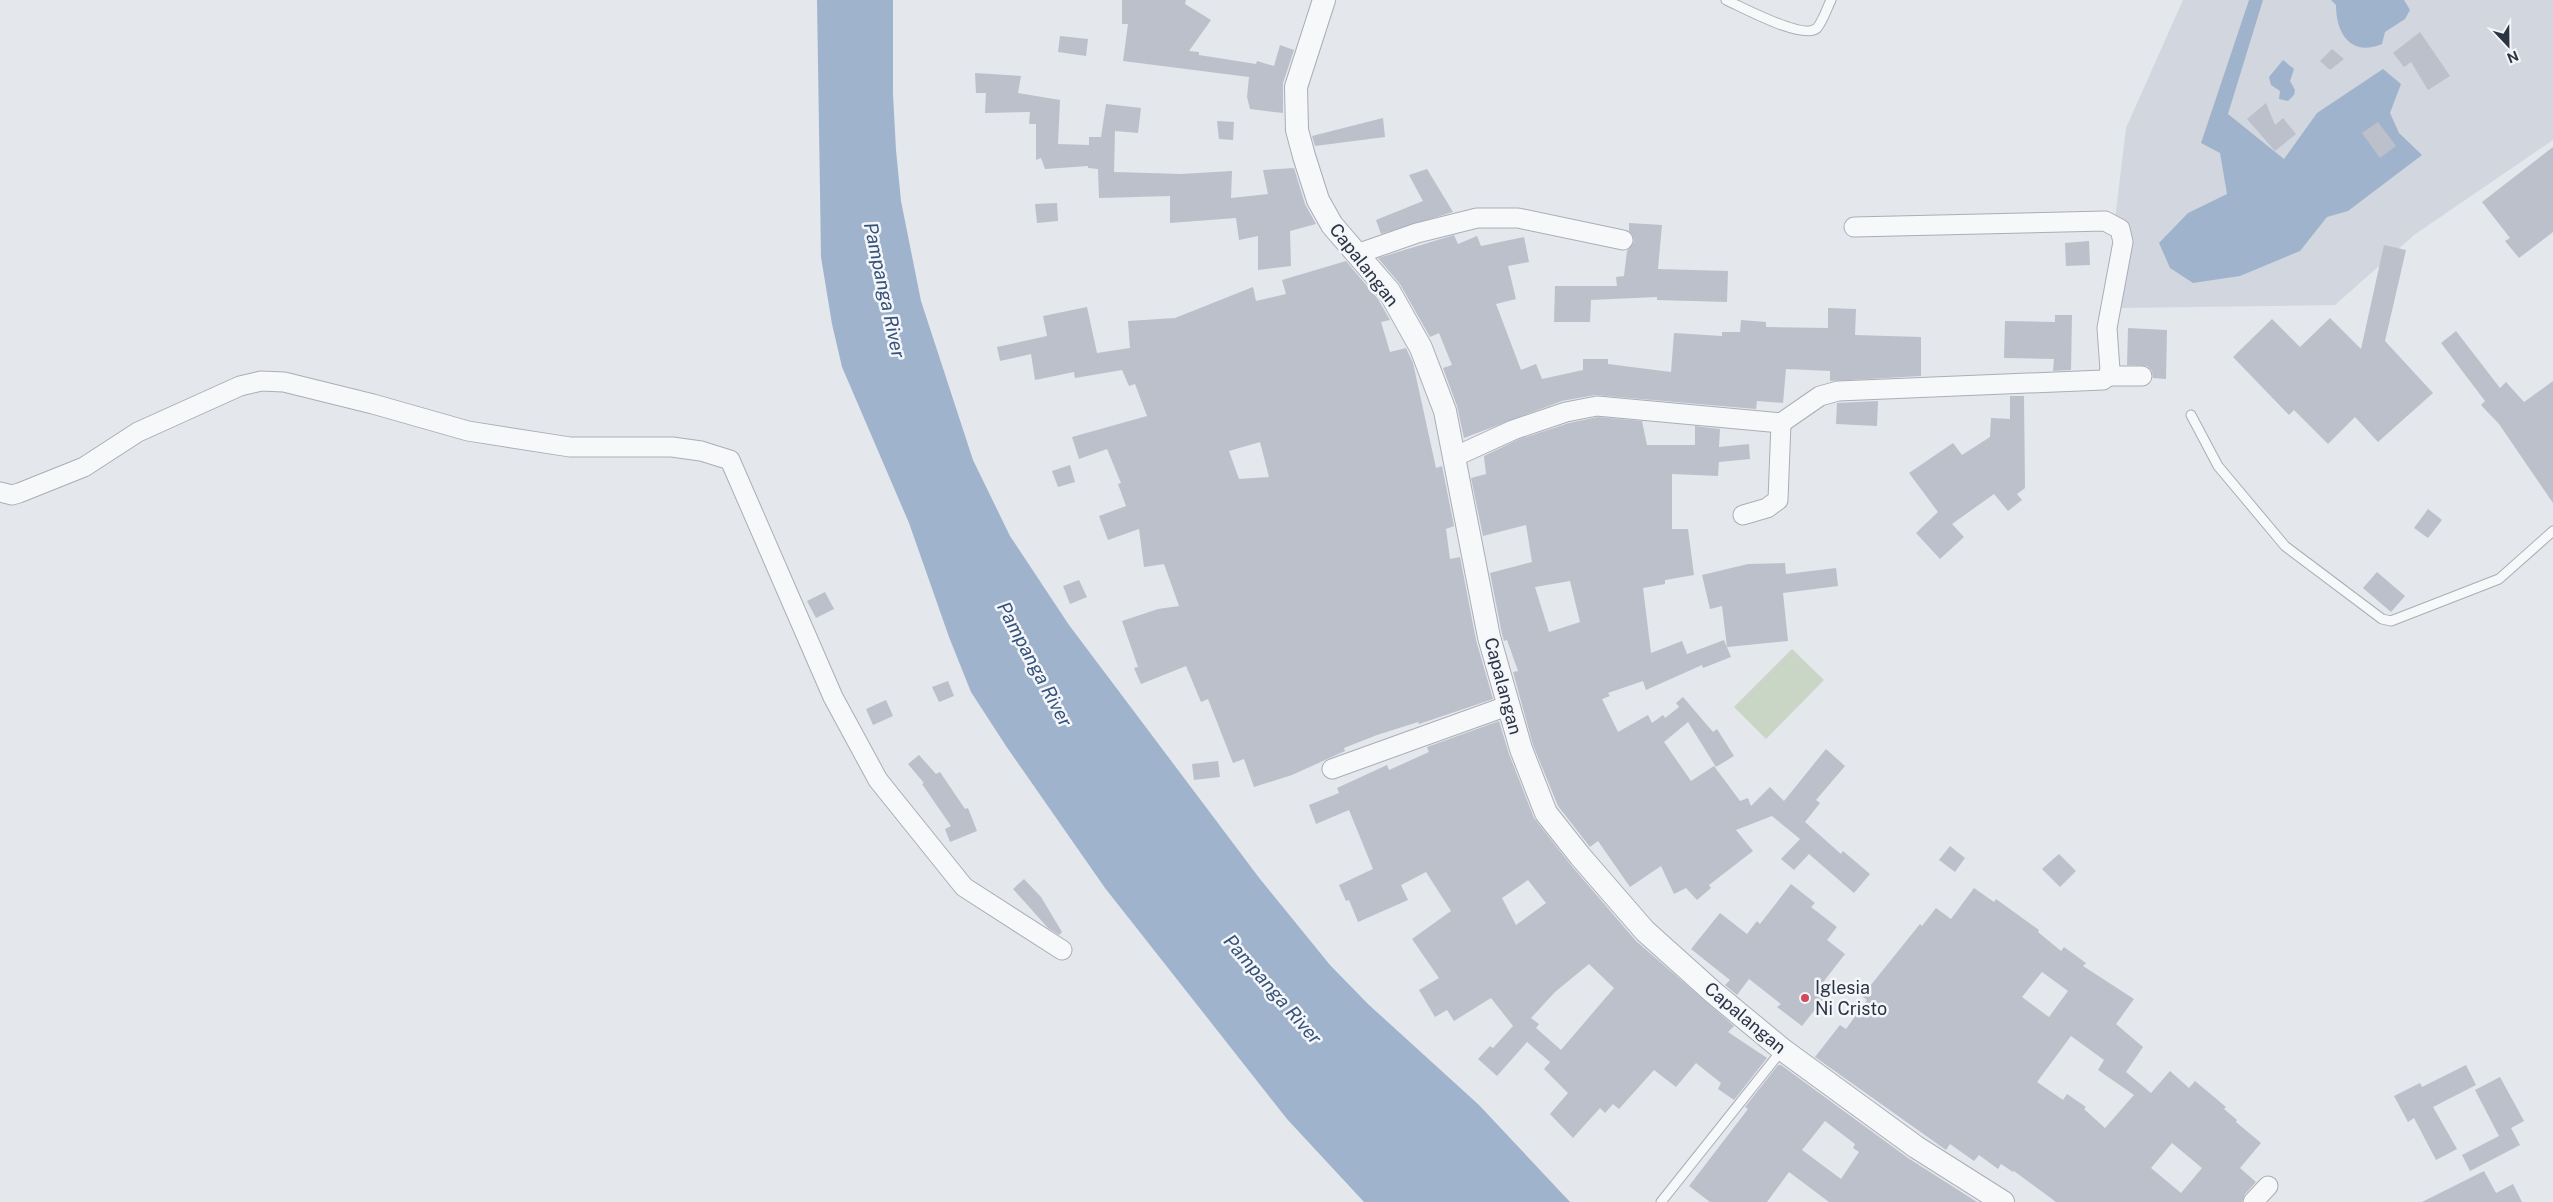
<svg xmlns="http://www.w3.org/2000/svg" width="2553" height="1202" viewBox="0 0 2553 1202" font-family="'Public Sans',sans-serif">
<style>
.built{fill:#d2d6de}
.green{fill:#c9d6c5}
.water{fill:#9fb4cc}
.building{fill:#bbc0ca;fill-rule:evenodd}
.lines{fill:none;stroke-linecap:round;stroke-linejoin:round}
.service-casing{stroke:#a9aeb7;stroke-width:11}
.minor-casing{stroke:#a9aeb7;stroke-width:21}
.tertiary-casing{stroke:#a9aeb7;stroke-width:24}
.service{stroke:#f7f8fa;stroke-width:9}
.minor{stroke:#f7f8fa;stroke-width:19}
.tertiary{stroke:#f7f8fa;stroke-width:22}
.poi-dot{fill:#d1495b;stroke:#f4f6f9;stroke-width:2}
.labels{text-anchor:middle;stroke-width:5;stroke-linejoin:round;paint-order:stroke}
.street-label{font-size:18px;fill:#2b3445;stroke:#f4f6f9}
.poi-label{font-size:18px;fill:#2b3445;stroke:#f4f6f9;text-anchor:start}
.water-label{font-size:19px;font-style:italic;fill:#34527a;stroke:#f4f6f9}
</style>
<rect width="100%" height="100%" fill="#e4e7ec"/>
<path class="built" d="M2183,0h370v140l-139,95 -79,70 -219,3 -3,-72 13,-108z"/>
<path class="green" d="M1792,649l32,31 -58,59 -32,-32z"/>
<g class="water">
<path d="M817,0h76v94l3,56 5,51 20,100 52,159 37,76 59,89 191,254 70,86 38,39 111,101 91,97h-206l-77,-83 -182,-231 -99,-142 -35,-54 -22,-55 -40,-114 -67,-156 -10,-43 -11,-67z"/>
<path d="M2249,0h14l-35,114 56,45 33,-46 66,-44 18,15 -11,29 9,20 23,22 -74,56 -21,6 -27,34 -60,25 -47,7 -23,-15 -11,-25 29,-30 39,-19 -7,-41 -19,-10z"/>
<path d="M2331,0h73l6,10 -5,9 -20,13 -3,12c-31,13 -46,-10 -46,-39z"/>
<path d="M2283,60l11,9 -4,12 5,9 -1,5 -6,6 -9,-2 1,-8 -9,-6 -2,-8z"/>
</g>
<g class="building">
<path d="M1122,0h64l-1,4 26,16 -22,31 10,1v3l57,9 1,-3 17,5 6,-21 14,5 -11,33v30l-33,-4 -3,-12 2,-20 -126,-16 5,-37h-6z"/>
<path d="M2420,32l30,44 -22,14 -17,-28 -7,5 -11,-14z"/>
<path d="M1060,36l28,3 -2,17 -28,-4z"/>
<path d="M2332,49l12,10 -14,11 -10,-9z"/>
<path d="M975,73l46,3 -3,17 42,7 -2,44 31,1v-8h12l5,-33 35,4 -3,25 -23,-2 -1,41 67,2 51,-3 -1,27 37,-4 -5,-24 31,-2 11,36 11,20 -26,7 1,35 -33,4v-34l-19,4 -3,-22 -66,5v-27l-71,2 -1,-29 -10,-1v-2l-43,3 -4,-11 -5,2v-36h-7l1,-12 -45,1 1,-20h-10z"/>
<path d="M2266,103l9,22 8,-7 13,16 -21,17 -28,-32z"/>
<path d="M1383,118l2,19 -70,9 -3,-10z"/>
<path d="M1217,121l17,1 -1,18 -14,-1z"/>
<path d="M2378,122l18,24 -16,12 -18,-25z"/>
<path d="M2553,147v85l-34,26 -14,-17 5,-3 -28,-36z"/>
<path d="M1427,169l26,43 -72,22 -5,-14 47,-19 -14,-26z"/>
<path d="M1057,203l1,18 -21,2 -2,-19z"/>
<path d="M1629,223l33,2 -4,44 70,2 -1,31 -70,-2v-3l-66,3 -1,22h-36l1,-36h62l-1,-9 8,-1 3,-25 7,-9 -1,-6 -4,-5z"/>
<path d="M1454,235l4,9 19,-8 4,10 43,-9 5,25 -21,4 8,33 -20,5 25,66 15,-6 6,15 41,-9v-11h25v5l63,8 3,-39 48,3v-4h18l1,-12 25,2v5l62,1v-20l28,1 -1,26 66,2v39l-91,5v-10l-44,-2 -3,34 -26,-2 -1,8 -161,-14 -33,6 -98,37 -7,-32 -14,-38 9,-3 -13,-32 -9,4 -30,-53 -22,-26z"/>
<path d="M2089,241l1,24 -24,1 -1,-23z"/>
<path d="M2384,245l22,5 -21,91 48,52 -55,49 -23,-25 -27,27 -34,-34 -5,5 -56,-58 39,-38 28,28 30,-29 31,31z"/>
<path d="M1346,261l32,38 12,21 -9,2 9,30 16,-4 7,15 23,105 6,-2 12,60 -8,3 4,30 10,-2 16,83 17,59 -74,25 -1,-2 -41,13 -33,13 1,3 -53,24 -38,12 -10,-28 -11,4 -25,-64 -7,3 -15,-36 -45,18 -7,-16 4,-1 -16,-46 36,-12 21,-3 -15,-42 -20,3 -5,-38 -31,11 -9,-24 27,-10 -8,-22 3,-1 -14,-34 -28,10 -7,-22 75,-21 -12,-32 -6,2 -7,-16 -47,8 -1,-6 -39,8 -4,-26 -31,7 -3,-14 50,-11 -4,-20 44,-9 10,46 33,-5 -2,-27 47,-3 78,-31 3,14 30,-7 -4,-14zM1260,442l9,35 -30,2 -10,-28z"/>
<path d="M2055,315h17l-1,55 -18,1 1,-12 -50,-1 1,-37 50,1z"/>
<path d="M2128,328l39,2 -1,49 -13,-1 -1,-7 -5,-5 -20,-1z"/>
<path d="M2456,331l44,57 6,-6 18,20 29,-21v122l-54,-79 -18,-19 4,-4 -44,-58z"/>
<path d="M2010,396h14l1,92 -8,6 5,6 -14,11 -14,-17 -42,30 12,13 -24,22 -24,-26 22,-21 -29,-39 44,-30 9,12 28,-18 1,-19 19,1z"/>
<path d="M1878,401l-1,25 -41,-2 1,-21z"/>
<path d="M1598,417l44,4 5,24h48v-19l25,3 -1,18 30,-3 1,15 -31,3 -1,14 -46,-2v55h16l6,46 -29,5v4l-22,4 8,65 31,-12 5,13 37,-14 7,17 -28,11 -1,-3 -56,25 -3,-9 -35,12 2,3 -8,3 16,33 30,-17 4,8 11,-8 2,3 14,-11 -3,-4 7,-6 30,35 4,-3 17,27 -18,11 -28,-45 -24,20 27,39 23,-15 26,35 8,-3 3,8 19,-19 14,14 42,-52 19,17 -29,34 4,3 -15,19 36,32 2,-3 27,23 -16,19 -45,-39 -15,16 -13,-11 19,-20 -28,-23 -36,14 17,21 -44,34 2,3 -14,12 -11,-12 -12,6 -13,-28 -31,21 -32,-46 -8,6 -32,-41 -25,-61 -20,-73 5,-1 -11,-31 -3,1 -2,-7 -12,-61 42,-11 -6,-37 -43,11 -12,-58 15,-4 -2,-18 33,-16 52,-17zM1570,581l10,41 -31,10 -14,-45z"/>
<path d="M1070,465l5,17 -17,5 -6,-16z"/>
<path d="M2428,509l14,11 -14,18 -14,-10z"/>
<path d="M1785,563l1,11 50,-6 2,18 -55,7 5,48 -61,6 -5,-41 -12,3 -8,-34 46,-11z"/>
<path d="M2377,572l28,24 -14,16 -28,-24z"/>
<path d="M1079,580l8,17 -17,7 -7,-18z"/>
<path d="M825,592l9,17 -18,9 -9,-17z"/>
<path d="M948,681l6,15 -15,6 -7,-15z"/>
<path d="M886,700l7,16 -20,9 -7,-16z"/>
<path d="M1499,721l10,33 25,64 36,46 66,77 98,85 -6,6 39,26 -33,42 -16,-11 3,-6 -25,-20 -20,24 -22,-17 -35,39 -6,-5 -8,9 -5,-5 -27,30 -23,-24 18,-21 -24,-24 6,-7 -23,-20 -30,34 -19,-17 12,-13 3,2 20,-22 -22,-28 -37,23 -7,-11 -12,7 -16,-27 20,-12 -27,-39 39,-28 -25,-39 -25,13 7,15 -50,22 -9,-22 -3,1 -7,-16 34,-16 -24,-59 -33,14 -7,-19 30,-12 -2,-5 50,-23 2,5 40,-18 -2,-5zM1528,880l18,23 -30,22 -14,-27zM1589,964l25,24 -53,62 -25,-22 3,-4 -8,-6 24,-26z"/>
<path d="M919,755l17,19 4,-2 25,37 3,-1 9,23 -27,11 -5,-13 6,-3 -29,-42 2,-1 -16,-19z"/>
<path d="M1218,761l2,16 -26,3 -2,-16z"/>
<path d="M1950,846l15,12 -10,14 -16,-12z"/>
<path d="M2059,854l17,17 -16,16 -18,-18z"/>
<path d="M1024,879l17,18 21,35 -3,3 -11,-7 -35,-39z"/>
<path d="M1791,884l24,19 -4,4 26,20 -10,13 18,14 -21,27 8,7 -30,38 -25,-19 4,-3 -32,-25 -12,16 -12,-10 5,-5 -39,-31 29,-36 27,21 10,-13 3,3z"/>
<path d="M1974,888l20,14 2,-3 43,31 -1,2 23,19 3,-4 22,16 -3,3 51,33 -18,25 27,23 -17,25 25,21 19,-22 19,17 6,-7 31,26 -2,2 13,11 -1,2 25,21 -21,25 16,14 -11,12 -3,8h-186l-42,-31 -1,1 -12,-8 -3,5 -19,-14 -5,6 -24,-17 -4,6 -131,-93 25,-32 6,4 21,-29 -5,-4 58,-72 2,2 14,-18 15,11zM2042,972l26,19 -19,26 -27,-20zM2071,1036l33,24 -6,10 36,25 -29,33 -21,-19 2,-2 -19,-13 -4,6 -26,-18zM2172,1143l30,25 -21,25 -30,-25z"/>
<path d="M1778,1065h3l127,93 69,44h-148l-40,-30 -22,30h-57l-21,-16 59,-77 -3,-2zM1825,1121l30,23 -2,4 6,4 -18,27 -39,-29z"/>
<path d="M2466,1065l10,20 -43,22 24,42 -21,11 -22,-42 -6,4 -14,-26 26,-13 2,4z"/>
<path d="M2500,1077l24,44 -13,7 9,17 -50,26 -8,-16 37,-19 -24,-46z"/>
<path d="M2484,1171l12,22 17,-9 9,18h-100z"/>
</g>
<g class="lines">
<defs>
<g id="service">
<path d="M1726,0c16,7 78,41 91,28 6,-7 10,-20 14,-28"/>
<path d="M2191,415l27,51 67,80 97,73 9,2 108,-42 54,-48"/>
<path d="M1661,1202l121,-152"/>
</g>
<g id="minor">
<path d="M1357,254l60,-21 60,-15h41l105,22"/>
<path d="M2108,376h34"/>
<path d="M1454,457l59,-27 53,-18 31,-6 184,17 39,-27 18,-5 265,-11 5,-4 2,-6 -3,-42 16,-86 -3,-13 -15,-8 -251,6"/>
<path d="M0,492l12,3 7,-2 65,-26 54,-35 102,-46 21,-5 23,1 89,22 95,27 102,16h102l29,4 29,9 103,237 45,83 86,107 98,63"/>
<path d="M1743,515l24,-7 11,-8 3,-77"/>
<path d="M1332,769l175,-63"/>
<path d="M2253,1202l15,-16"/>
</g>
<path id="tertiary" d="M1324,0l-28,87 1,43 7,26 14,44 14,25 57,66 32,57 24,63 44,226 32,112 25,64 34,43 65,75 69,62 69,57 133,97 87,55"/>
</defs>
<use href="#service" class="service-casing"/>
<use href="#minor" class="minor-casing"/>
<use href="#tertiary" class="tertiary-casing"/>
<use href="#service" class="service"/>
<use href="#minor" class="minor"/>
<use href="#tertiary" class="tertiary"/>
</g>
<circle class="poi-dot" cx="1805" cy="998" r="5"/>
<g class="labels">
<g class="street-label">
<text transform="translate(1364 265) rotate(52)" y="6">Capalangan</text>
<text transform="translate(1503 686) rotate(75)" y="6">Capalangan</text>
<text transform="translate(1745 1018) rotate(40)" y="6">Capalangan</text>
</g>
<g class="poi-label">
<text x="1815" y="994">Iglesia<tspan x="1815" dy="21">Ni Cristo</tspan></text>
</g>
<g class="water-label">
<text transform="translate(885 290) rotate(78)" y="7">Pampanga River</text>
<text transform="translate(1035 664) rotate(62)" y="7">Pampanga River</text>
<text transform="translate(1273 989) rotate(49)" y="7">Pampanga River</text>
</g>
</g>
<g transform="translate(2508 45) rotate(158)" stroke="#f4f6f9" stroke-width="4" paint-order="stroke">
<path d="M0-4L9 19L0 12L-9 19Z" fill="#2b3445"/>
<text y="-8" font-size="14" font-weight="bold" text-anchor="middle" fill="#2b3445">N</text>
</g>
</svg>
